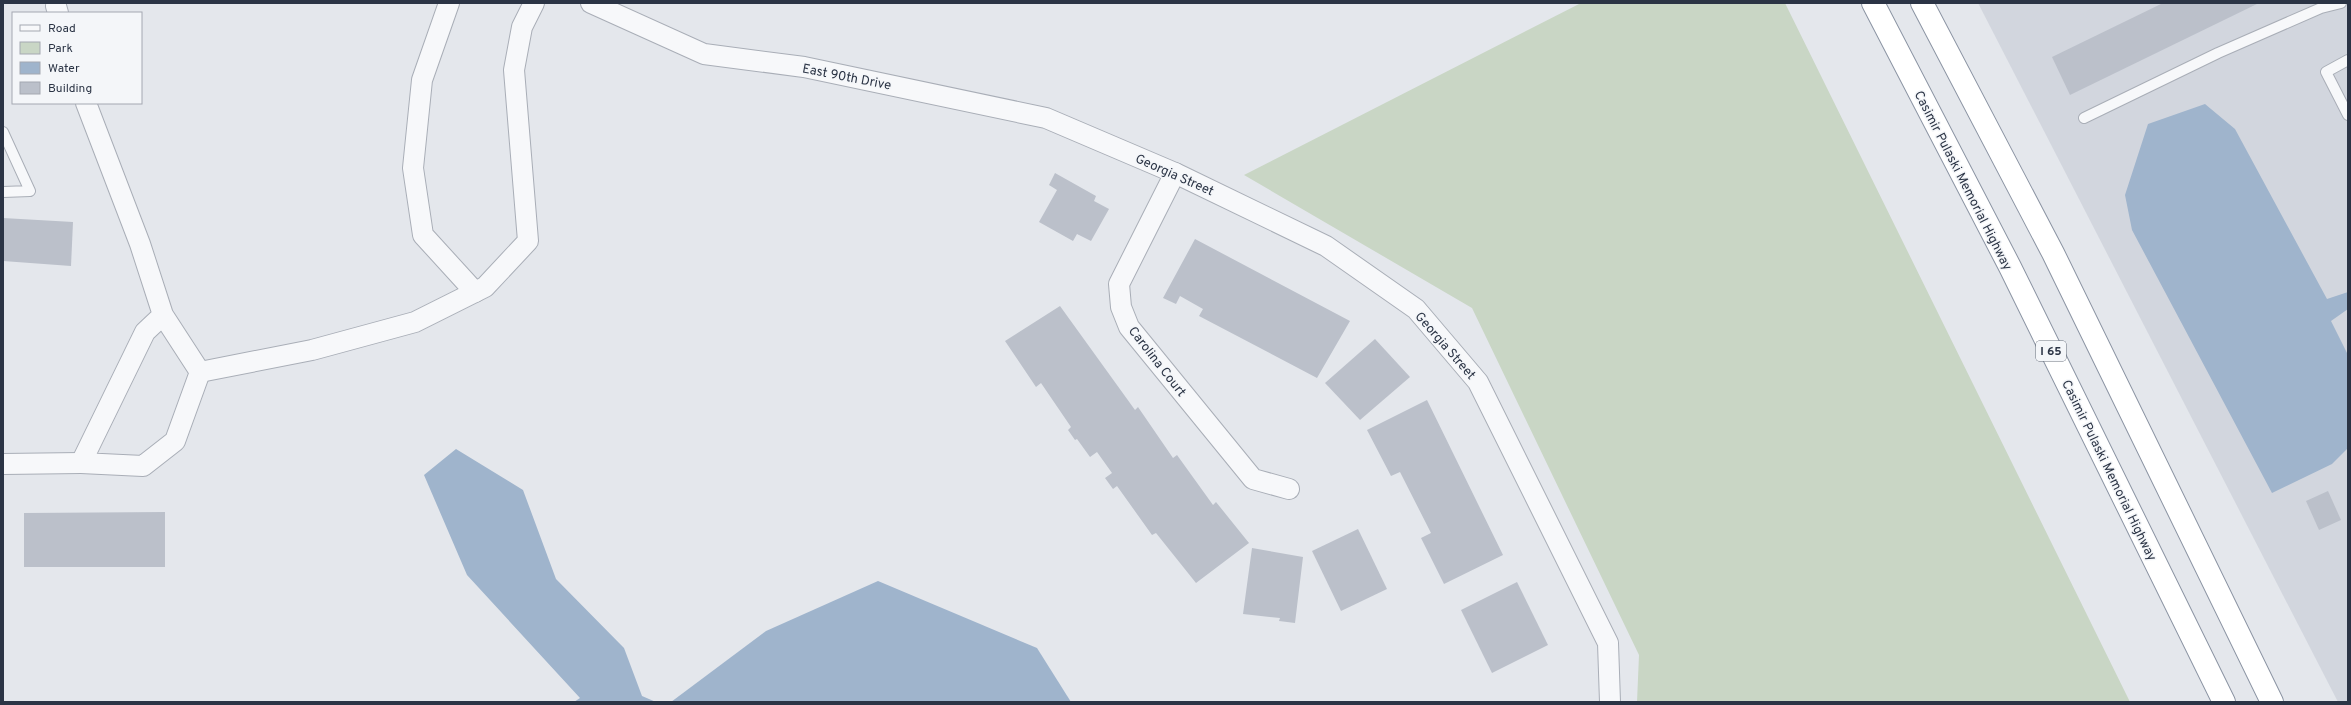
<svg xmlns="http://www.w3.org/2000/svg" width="2351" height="705" viewBox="0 0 2351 705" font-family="Overpass,sans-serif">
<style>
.built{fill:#d2d6de}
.green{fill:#c9d6c5}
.water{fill:#9fb4cc}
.building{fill:#bbc0ca}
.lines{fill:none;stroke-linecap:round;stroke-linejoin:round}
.lane-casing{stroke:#a9aeb7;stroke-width:12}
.street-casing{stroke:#a9aeb7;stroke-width:22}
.highway-casing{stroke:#8b94a3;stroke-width:24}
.lane{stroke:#f7f8fa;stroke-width:10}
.street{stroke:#f7f8fa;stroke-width:20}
.highway{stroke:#fff;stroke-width:22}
.labels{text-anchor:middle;stroke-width:3;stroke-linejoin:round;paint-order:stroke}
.shield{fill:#f4f6f9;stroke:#676e7b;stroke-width:1}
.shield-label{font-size:12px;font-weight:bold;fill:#2b3445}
.street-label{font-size:13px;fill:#2b3445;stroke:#f4f6f9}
</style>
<rect width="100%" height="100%" fill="#e4e7ec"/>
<path class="built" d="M1978,3h370v699h-10z"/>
<path class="green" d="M1581,3h204l345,699h-493l2,-47 -167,-347 -228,-133z"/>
<g class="water">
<path d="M2205,104l30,25 92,170 21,-7v17l-17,12 17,34v93l-16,16 -60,29 -140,-263 -7,-35 23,-71z"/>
<path d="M456,449l67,41 33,89 68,69 18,48 14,6h-82l6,-4 -113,-123 -43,-100z"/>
<path d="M878,581l159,67 34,54h-400l95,-71z"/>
</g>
<g class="building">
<path d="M2163,3h96l-189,92 -18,-38z"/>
<path d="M1055,173l41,23 -2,5 15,8 -18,32 -14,-7 -4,7 -34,-19 18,-32 -8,-5z"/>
<path d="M3,218l70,4 -2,44 -68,-5z"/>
<path d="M1195,239l155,82 -33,57 -118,-62 4,-7 -23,-13 -4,8 -13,-6z"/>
<path d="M1060,306l75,104 3,-3 35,51 4,-3 36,50 3,-3 33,41 -53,40 -40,-50 -4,2 -35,-49 -4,3 -8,-11 7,-5 -15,-21 -7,5 -13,-18 -2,1 -7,-10 3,-3 -30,-44 -5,4 -31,-46z"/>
<path d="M1375,339l35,38 -50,43 -35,-37z"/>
<path d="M1427,400l76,155 -59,29 -23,-46 10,-5 -31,-61 -9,4 -24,-46z"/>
<path d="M2328,491l13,29 -22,10 -13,-29z"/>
<path d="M165,512v55h-141v-54z"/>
<path d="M1358,529l29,60 -46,22 -29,-60z"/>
<path d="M1252,548l51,9 -8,66 -16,-2 1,-3 -37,-4z"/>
<path d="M1517,582l31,63 -56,28 -31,-63z"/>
</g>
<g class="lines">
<defs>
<g id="lane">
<path d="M2348,60l-22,12 22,43"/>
<path d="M2084,118l134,-65 103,-45 20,-5"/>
<path d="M3,132l27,59 -27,1"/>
</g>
<g id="street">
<path d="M449,3l-27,77 -9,88 10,67 52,57"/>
<path d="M591,3l113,51 100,13 242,51 129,55 151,73 90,63 62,73 130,261 2,59"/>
<path d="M56,6l2,7"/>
<path d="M86,103l54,141 23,71 37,57 -25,69 -32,25 -62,-3 64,-131 18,-17"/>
<path d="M1175,173l-56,111 2,23 8,20 124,152 36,10"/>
<path d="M200,372l112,-22 103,-28 70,-35 43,-46 -14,-171 8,-43 12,-24"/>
<path d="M3,464l78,-1"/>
</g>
<g id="highway">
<path d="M1873,3l137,264 214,435"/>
<path d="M1922,3l131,250 219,449"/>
</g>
</defs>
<use href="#lane" class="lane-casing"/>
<use href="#street" class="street-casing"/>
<use href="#highway" class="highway-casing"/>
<use href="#lane" class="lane"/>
<use href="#street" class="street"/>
<use href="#highway" class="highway"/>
</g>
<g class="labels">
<rect class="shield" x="2036" y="341" width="30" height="20" rx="3"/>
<g class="shield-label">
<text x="2051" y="355">I 65</text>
</g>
<g class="street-label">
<text transform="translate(847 76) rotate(11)" y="5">East 90th Drive</text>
<text transform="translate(1175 174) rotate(24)" y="5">Georgia Street</text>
<text transform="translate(1964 180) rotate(63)" y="5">Casimir Pulaski Memorial Highway</text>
<text transform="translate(1446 345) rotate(49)" y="5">Georgia Street</text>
<text transform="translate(1158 361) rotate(52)" y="5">Carolina Court</text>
<text transform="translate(2110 470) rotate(64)" y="5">Casimir Pulaski Memorial Highway</text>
</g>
</g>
<rect width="2351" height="705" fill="none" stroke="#2b3445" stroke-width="8"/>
<rect x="12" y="12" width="130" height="92" fill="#f4f6f9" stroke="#a4a8b1"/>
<rect x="20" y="25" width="20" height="6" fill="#f7f8fa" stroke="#a4a8b1"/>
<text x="48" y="32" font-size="12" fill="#2b3445">Road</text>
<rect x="20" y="42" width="20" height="12" fill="#c9d6c5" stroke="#a4a8b1"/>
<text x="48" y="52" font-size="12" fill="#2b3445">Park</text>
<rect x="20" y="62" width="20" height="12" fill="#9fb4cc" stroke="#a4a8b1"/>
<text x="48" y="72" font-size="12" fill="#2b3445">Water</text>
<rect x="20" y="82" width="20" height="12" fill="#bbc0ca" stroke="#a4a8b1"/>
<text x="48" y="92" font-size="12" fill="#2b3445">Building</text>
</svg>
